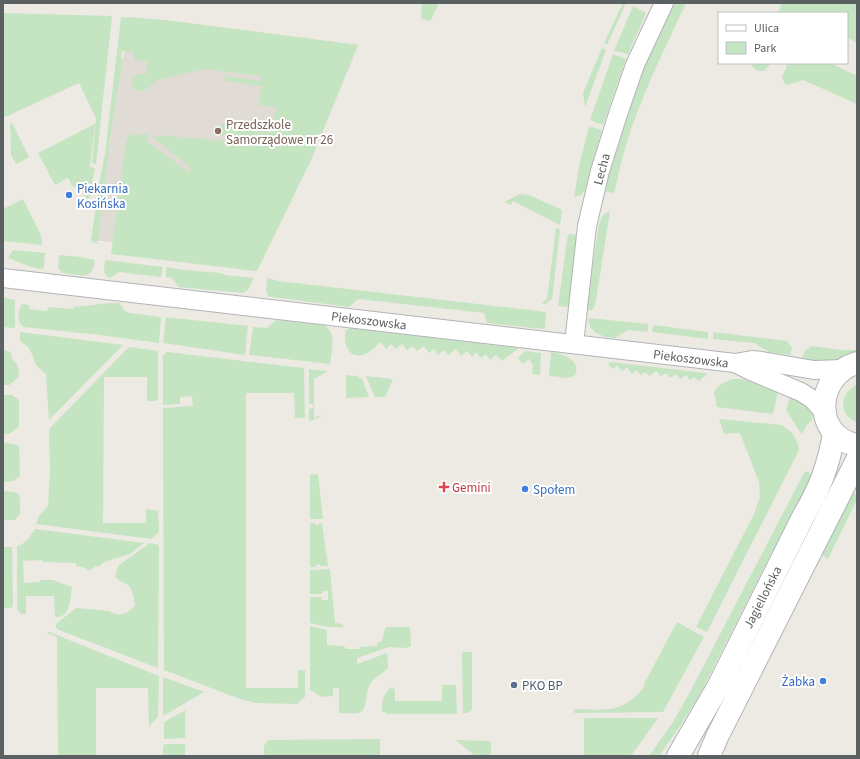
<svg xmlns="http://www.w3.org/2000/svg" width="860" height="759" viewBox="0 0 860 759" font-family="'Source Sans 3',sans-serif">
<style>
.education{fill:#e0dbd4}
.green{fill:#c5e4c1}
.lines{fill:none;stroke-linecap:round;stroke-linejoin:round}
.street-casing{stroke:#b1b4b8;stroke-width:20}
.secondary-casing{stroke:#b0b4b8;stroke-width:24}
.street{stroke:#fff;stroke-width:18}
.secondary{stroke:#fff;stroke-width:22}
.education-dot{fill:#8d6e63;stroke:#fff;stroke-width:1.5}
.shop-dot{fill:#3f7fe0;stroke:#fff;stroke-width:1.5}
.health-dot{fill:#e0444e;stroke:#fff;stroke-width:1.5}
.service-dot{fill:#5c6f8a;stroke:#fff;stroke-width:1.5}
.labels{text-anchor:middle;stroke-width:4;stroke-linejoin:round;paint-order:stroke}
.education-label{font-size:13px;fill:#785e54;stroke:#fff;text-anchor:start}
.street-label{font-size:13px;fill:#5b6063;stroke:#fff}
.shop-label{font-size:13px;fill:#366cbe;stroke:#fff;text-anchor:start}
.health-label{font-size:13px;fill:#be3a42;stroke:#fff;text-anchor:start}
.service-label{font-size:13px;fill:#4e5e75;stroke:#fff;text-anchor:start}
</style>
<rect width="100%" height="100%" fill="#edeae3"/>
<path class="education" d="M130,17l34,3 194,25 -47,115 -49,100 -168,-20z"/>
<g class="green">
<path d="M422,3h17l-9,18 -9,-2z"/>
<path d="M623,3h3l-19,42 -3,-2z"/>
<path d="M672,3h14c-22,47 -45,93 -60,142 -5,16 -8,32 -12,48l-10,-2 9,-40 27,-75z"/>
<path d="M782,3h75v40l-10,-6v-24h-69z"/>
<path d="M633,6l13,7 -18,41 -14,-3z"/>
<path d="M3,13l109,3 -16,148 -4,-1 4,-45 -17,-35 -76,35z"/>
<path d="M121,17l43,3 194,25 -47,115 -54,111 -146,-17 15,-113 4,-6 18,-1 -1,7 41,31 3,-4 -40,-32 8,1 1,-2 110,11 1,-8 -52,-3 2,-11 33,4v3l18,2 4,-26 -17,-2 2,-19 -36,-5 1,-5 34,5 1,-5 -57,-7 -46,11 -14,11 -9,-1 -3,-5 1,-8 5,-3 8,1 2,-13 -14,-2v-8l-12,-1 -1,8h2l-13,81 -12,101h-4l4,1 -1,2 -3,-1 -3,-3 8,-56 6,-30z"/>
<path d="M602,48l4,2 -21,57 -2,-14z"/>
<path d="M613,54l13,5 -23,66 -13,-5z"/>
<path d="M750,63h21l-6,7c-6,3 -12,-1 -15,-7z"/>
<path d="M788,63h42l27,13v28l-54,-24 -15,5 -3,-1 -3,-7z"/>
<path d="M12,123l17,34 -13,7 -5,-9 -1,-31z"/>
<path d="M95,124l-5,43 5,1 -7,34 -8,-15h-7l-5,-9 -13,7 -17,-32z"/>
<path d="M589,126l13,4 -17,60 -4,5 -7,2 6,-35z"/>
<path d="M520,194l9,1 33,15 -2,15 -47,-24 -2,4 -7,-3z"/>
<path d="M23,199l18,36 1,10 -39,-4v-32z"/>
<path d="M610,211l-15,95 -3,4h-6l13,-86 4,-9z"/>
<path d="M556,228l4,2 -8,69 -7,5 -4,-1 6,-4z"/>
<path d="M568,234l10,1 -9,72 -11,-1z"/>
<path d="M13,250l32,3 -1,14 -2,2c-9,0 -24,-8 -34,-11z"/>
<path d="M59,255l21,2 15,3c-3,22 -14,15 -32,13l-5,-5z"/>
<path d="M105,260l58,7 -2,10 -42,-5 -9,6 -3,-2 -3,-4z"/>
<path d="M166,267l19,3 36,3 4,2 29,3 -6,12 -5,3 -64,-6 -8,-10h-5z"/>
<path d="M268,278l10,3 268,31 -1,16 -2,1 -56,-6 -3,-10 -126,-14 -9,8 -77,-10 -4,-1 -2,-6 1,-10z"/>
<path d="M3,297l12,3v28l-12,-1z"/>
<path d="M110,303h10l4,7 5,3 32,4 -2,26 -59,-8 -77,-8c-7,-6 -5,-17 -1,-23l7,1v4l18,2 1,-4 25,2 1,-2z"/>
<path d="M166,317l82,9 -3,29 -82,-12z"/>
<path d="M589,318l59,6v8l-20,-2 -13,8 -10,-1 -9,-4 -5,-5 -3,-8z"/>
<path d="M276,320l47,5c15,6 8,27 7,39l-81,-9 4,-28 14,1z"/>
<path d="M653,325l55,7v7l-56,-7z"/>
<path d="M350,328l169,20 -17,13 -6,-6 -6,5 -4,-6 -5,4 -5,-6 -4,5 -5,-6 -6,5 -5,-7 -8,6 -4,-5 -6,5 -4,-6 -5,4 -5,-7 -7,5 -4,-5 -6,4 -5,-6 -6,5 -5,-5 -5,5 -5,-7c-5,4 -10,10 -16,12 -16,7 -23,-11 -19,-24z"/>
<path d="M20,332l103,13 -74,75 -3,-46 -10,-9 -4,-11 -4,-7 -8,-6z"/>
<path d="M713,332l74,9 5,7 -2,7 -21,-3 -15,-9 -41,-4z"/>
<path d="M811,346l31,4h15v2c-11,2 -22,11 -33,11 -7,0 -15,-3 -22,-4l2,-7z"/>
<path d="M129,347l29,4v47l-2,3h-9v-24h-43l-1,146h43v-14l12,2 1,21 -8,7 -115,-15 3,-8 9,-10 2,-36 -1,-41z"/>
<path d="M3,349l8,4 1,6c6,5 8,11 6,19l-9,7h-5z"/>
<path d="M525,351l16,2 -1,22 -8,-1 1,-9 -4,-6 -6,5 -5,-6z"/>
<path d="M167,352l137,16 1,50h-10l-1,-25h-48v295h52v-18h7v27l-8,7 -41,-1 -16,-4 -76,-29 -1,-262 30,-2 -1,-10 -12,1v7l-17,1v-49z"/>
<path d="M551,352c11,1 33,10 23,24l-7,2 -18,-2z"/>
<path d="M610,362l95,11 2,1 -8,7 -5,-4 -4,3 -4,-5 -5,4 -5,-5 -6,4 -4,-5 -5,3 -5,-5 -6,5 -5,-4 -4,3 -5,-5 -4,4 -5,-7 -5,4 -5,-6 -4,4 -5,-5z"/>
<path d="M309,369l19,2 -14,8v39l6,-3 1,1 -12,6v-13l4,-1v-4h-4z"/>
<path d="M346,375l11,1 5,3 7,18 -23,1z"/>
<path d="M366,376l27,3 -8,18h-10z"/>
<path d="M733,379h10l35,12 -5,23 -56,-7 -3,-15c4,-8 11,-10 19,-13z"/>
<path d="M857,384v38c-20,-7 -17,-29 0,-38z"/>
<path d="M3,395h9l7,5v27l-10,7h-6z"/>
<path d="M792,396c10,5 20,12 21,23l-7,7 -4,9 -16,-25 4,-13z"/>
<path d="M719,419l63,6 10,8 6,11 1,6 -92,182 -11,-5 58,-113 6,-17 -1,-15 -19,-49 -16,1z"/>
<path d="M3,443l11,1 5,2 1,30 -7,5 -9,1z"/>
<path d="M805,471l12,5 -9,19 -35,55 -74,146 -19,30 -21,30h-10l24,-34 17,-30z"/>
<path d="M318,474l5,45h-13v-44z"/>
<path d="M3,491l12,1 4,3 1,4v15l-5,6h-12z"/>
<path d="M851,492l5,2 1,5 -29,60 -5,-3 -2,-6z"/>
<path d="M310,523h5v2h4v-2h3l6,43h-8v-2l-4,1v2h-6z"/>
<path d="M35,529l109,14 -14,11 -26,8 -6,5 -2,-1 -6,4h-3l-1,-2 -10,-2v-3l-33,-1 -1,-2 -19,1 1,22 16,-1v-2h14l1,1 17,6c-2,12 -1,31 -17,30l-1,-21h-28v18h-5l-4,-5v-63c9,-2 13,-10 18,-17z"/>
<path d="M150,543l9,2 -1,123 -99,-38 -3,-2v-3l1,-2 19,-15 33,3c9,7 19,2 26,-5 -1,-6 -2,-15 -6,-20 -4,-4 -11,-5 -14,-10l4,-11z"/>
<path d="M3,547h9l1,59 -2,2h-8z"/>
<path d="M330,569l5,54 7,1 2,3h-16l-18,-4v-26h12v3h6v-9h-6v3h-12v-24z"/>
<path d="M677,622l27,15 -41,75 -89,1v-4c32,1 48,5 70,-22l-1,-1z"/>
<path d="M310,626l17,4v15l17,1 2,3h13v-2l18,-1v-3l5,-2 2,-9 2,-5h24l1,19 -5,2 -17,-1 -32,11v6l30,-11 1,14c-4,7 -13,9 -18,17 -5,8 -2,28 -12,29 -7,1 -13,0 -19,0v-25h-6v8l-11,1 -12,-7z"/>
<path d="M49,632l110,44 -1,41 -9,9 -1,-38h-52v68h-38l-1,-119 -10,-4z"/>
<path d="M462,652h10v58l-4,3h-5z"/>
<path d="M163,677l41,15 -41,24z"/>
<path d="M442,685h14l1,29h-69l-6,-3c-1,-10 2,-19 10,-24l3,3v11h47z"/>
<path d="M186,710l-1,2v26l-21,1v-17z"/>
<path d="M584,718h74l-27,38h-47z"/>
<path d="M380,739v17h-115l-1,-2v-8l4,-6z"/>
<path d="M456,740l35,1v15h-16z"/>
<path d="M167,744h18v12h-22v-11z"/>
</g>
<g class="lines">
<defs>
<g id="street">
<path d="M3,278l732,85 17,-3 10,1 52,9 30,-1"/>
<path d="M574,344l13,-118 13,-55 18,-57 17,-49 29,-62"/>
<path d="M735,363l16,8 50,21 11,7 12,13"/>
</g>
<g id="secondary">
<path d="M857,363c-42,12 -45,74 0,82"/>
<path d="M678,756l40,-69 85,-170c17,-29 25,-50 31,-83"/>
<path d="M709,756l8,-19 140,-277"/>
</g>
</defs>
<use href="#street" class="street-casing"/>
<use href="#secondary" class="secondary-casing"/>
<use href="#street" class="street"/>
<use href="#secondary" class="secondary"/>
</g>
<circle class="education-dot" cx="218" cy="131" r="4"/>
<g class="shop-dot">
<circle cx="69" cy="195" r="4"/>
<circle cx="525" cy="489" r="4"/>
<circle cx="823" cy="681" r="4"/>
</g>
<path class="health-dot" d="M442 481h4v4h4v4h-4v4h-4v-4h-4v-4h4z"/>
<circle class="service-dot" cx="514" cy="685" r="4"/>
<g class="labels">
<g class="education-label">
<text x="226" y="129">Przedszkole<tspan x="226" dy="15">Samorządowe nr 26</tspan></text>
</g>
<g class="street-label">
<text transform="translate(601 169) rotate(-75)" y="5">Lecha</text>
<text transform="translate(369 320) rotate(7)" y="5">Piekoszowska</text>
<text transform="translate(691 358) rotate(7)" y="5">Piekoszowska</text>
<text transform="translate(762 597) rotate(-63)" y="5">Jagiellońska</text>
</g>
<g class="shop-label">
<text x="77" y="193">Piekarnia<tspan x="77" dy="15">Kosińska</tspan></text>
<text x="533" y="494">Społem</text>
<text x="815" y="686" text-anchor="end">Żabka</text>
</g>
<g class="health-label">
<text x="452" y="492">Gemini</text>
</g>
<g class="service-label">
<text x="522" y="690">PKO BP</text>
</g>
</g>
<rect width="860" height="759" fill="none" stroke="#5b6063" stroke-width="8"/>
<rect x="718" y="12" width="130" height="52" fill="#ffffff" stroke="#bdbfc1"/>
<rect x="726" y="25" width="20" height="6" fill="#ffffff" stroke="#bdbfc1"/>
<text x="754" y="32" font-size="12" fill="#5b6063">Ulica</text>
<rect x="726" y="42" width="20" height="12" fill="#c5e4c1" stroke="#bdbfc1"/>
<text x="754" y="52" font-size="12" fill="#5b6063">Park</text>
</svg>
